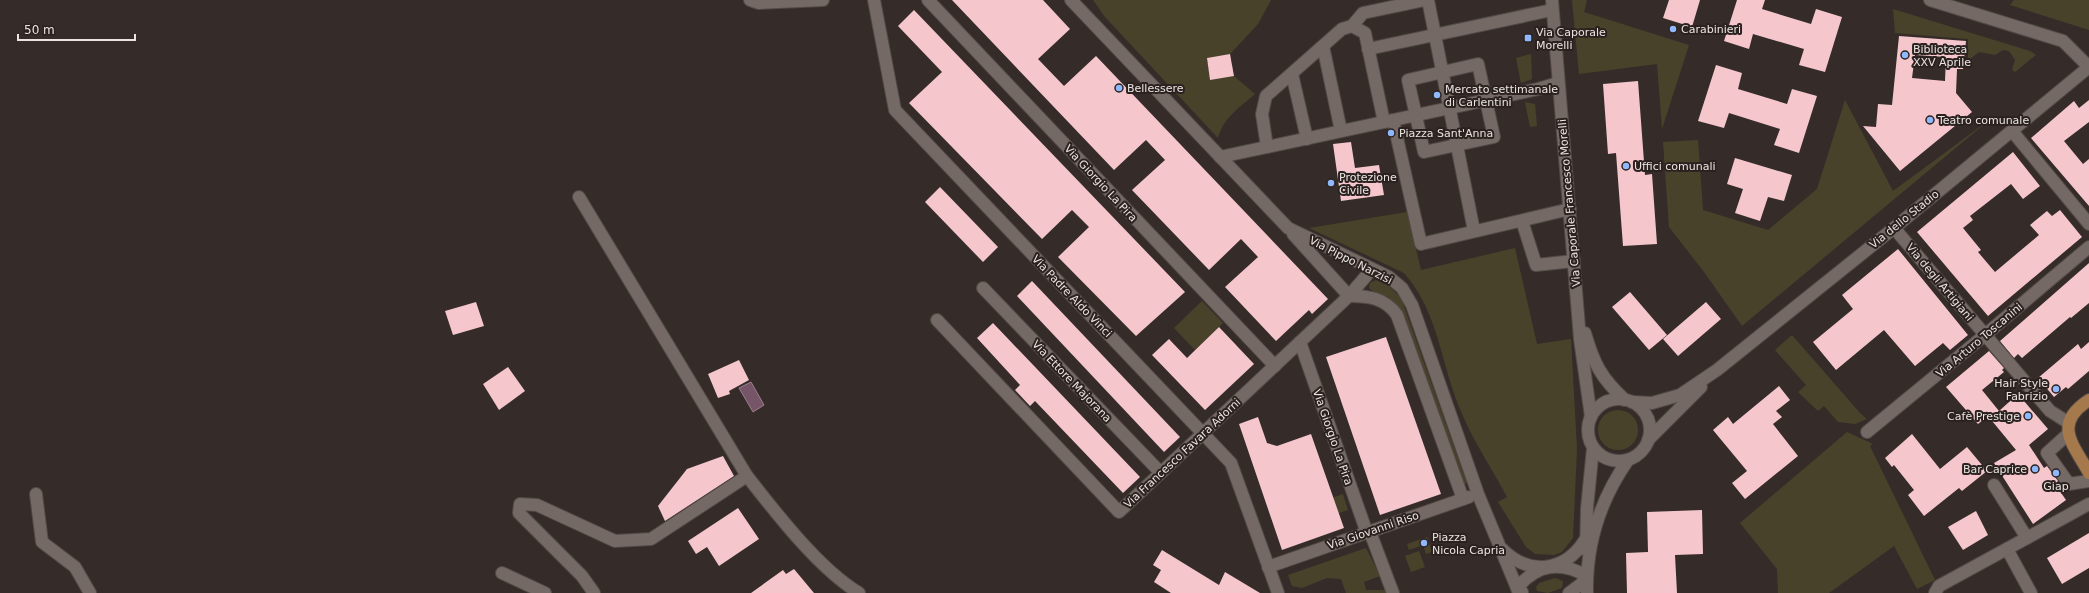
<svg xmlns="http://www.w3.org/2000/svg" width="2089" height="593" viewBox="0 0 2089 593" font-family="'DejaVu Sans',sans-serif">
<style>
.green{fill:#49422a}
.water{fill:#775569;stroke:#9a808d}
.building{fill:#f5c7cc;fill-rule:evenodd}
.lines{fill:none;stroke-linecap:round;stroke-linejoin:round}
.minor-casing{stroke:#524a47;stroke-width:14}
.major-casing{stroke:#524a47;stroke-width:14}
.minor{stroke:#746965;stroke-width:12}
.major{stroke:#a5794b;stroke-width:12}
.poi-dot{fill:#8fb8fd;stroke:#2b221f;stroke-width:1.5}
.labels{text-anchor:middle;stroke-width:4;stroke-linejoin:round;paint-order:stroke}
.poi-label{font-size:11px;fill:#eae4e2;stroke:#2b221f;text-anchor:start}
.street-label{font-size:11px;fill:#eae4e2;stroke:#2b221f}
</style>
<rect width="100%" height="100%" fill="#352c29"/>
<g class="green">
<path d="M1093,0h178l-13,24 -28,30 -23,4 3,21 24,-3 21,18c-15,13 -32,24 -37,44l-113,-121z"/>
<path d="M1572,0h15l-3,12 105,33 -27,84 -5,-65 -78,10z"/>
<path d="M2014,0h75v30l-79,-25z"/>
<path d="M1893,9l137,42 6,4 -21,17 -3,-2 3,-10 -6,-9 -6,-1 -8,5 -16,-3 -9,7 -2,10v-30l-73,-6z"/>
<path d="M1531,54l1,25 -11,4 -5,-25z"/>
<path d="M1845,100l48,91 95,-70 -246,205 -38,-54 -35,-45 -6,-85 35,-2 5,70 65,20 49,-41z"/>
<path d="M1525,102l10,2 2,22 -7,1z"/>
<path d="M1407,212l14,58 94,-22 22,96 34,-5 6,110 -4,89 -11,14 -8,3 -19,-1 -9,-7 -28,-45 9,-5c-14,-27 -32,-53 -44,-81 -22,-47 -23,-103 -59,-143l-95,-45z"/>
<path d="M1376,280l12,5 13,13 66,185 -3,2 -63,-175 -13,-13 -14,-5 -5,-4 1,-5z"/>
<path d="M1202,301l21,22 -28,27 -21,-22z"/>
<path d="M1792,335l68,78 7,6 -12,5 -17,-2 -14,-16 -6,5 -20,-19 8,-7 -31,-35z"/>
<circle cx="1618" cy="430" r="20"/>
<path d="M1847,432l26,12 -3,2 65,134 -18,9 -23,-43 -65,47h-51l-1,-24 -37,-46z"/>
<path d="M1343,494l5,16 -39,13 -6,-15z"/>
<path d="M1427,537l5,15 -6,2 -3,-9 -14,5 -2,-6z"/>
<path d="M1366,548l14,28 -16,6 2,8h20l1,3h-41l-5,-14 -14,-1 -25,10 -10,-2 -4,-11z"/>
<path d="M1419,551l6,16 -14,5 -6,-16z"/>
<path d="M1555,578l8,3 -1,7 -14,5 -11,-2 -1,-4 3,-4z"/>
</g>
<path class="water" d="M751,382l13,23 -11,7 -14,-24z"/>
<g class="building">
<path d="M952,0h91l27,29 -32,30 26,27 32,-30 232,243 -16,15 -3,-4 -33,31 -51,-54 33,-30 -17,-18 -32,31 -77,-80 33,-30 -19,-20 -32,30z"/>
<path d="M1669,0h31l-8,27 -29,-9z"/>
<path d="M1737,0h28l-3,9 49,15 5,-15 26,8 -17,55 -26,-7 5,-16 -51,-15 -4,15 -25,-8z"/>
<path d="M914,10l271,282 -49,44 -78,-79 31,-30 -17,-17 -30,29 -133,-136 33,-31 -44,-46z"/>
<path d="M1899,36l67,5 -3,28h-6l-1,24 16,19 -72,59 -37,-45 13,1 2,-23 14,1zM1915,55l31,2 -1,24 -33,-3z"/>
<path d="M1230,54l4,22 -24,4 -3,-22z"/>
<path d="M1716,65l26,8 -4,16 49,15 5,-15 25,7 -18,57 -25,-8 6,-16 -51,-16 -5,15 -26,-7z"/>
<path d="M1638,81l7,94 7,-1 5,70 -34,2 -7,-93 -8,1 -5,-70z"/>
<path d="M2089,100v22l-25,19 19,23 6,-5v47l-58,-68 43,-37 5,7z"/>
<path d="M1351,142l4,26 24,-3 5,30 -43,6 -8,-57z"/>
<path d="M2013,152l27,34 -17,13 -12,-15 -41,32 3,4 -10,8 18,22 -3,2 17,20 44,-37 -9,-10 17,-14 5,5 8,-6 22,27 -94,79 -71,-84z"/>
<path d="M1735,158l57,17 -8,26 -16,-4 -8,24 -25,-8 8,-24 -16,-5z"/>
<path d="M940,187l58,60 -15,15 -58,-60z"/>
<path d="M1898,249l70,86 -18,15 -7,-7 -28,23 -31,-36 -48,40 -23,-28 40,-33 -11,-14z"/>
<path d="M2089,263v40l-18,15 -1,-1 -48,41 -4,-4 -4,4 -14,-17z"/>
<path d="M1032,281l148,156 -16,15 -147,-156z"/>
<path d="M1630,292l37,43 -18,15 -37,-43z"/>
<path d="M476,302l8,24 -31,9 -8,-24z"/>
<path d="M1706,302l15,17 -43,37 -15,-17z"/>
<path d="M993,323l147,154 -17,16 -88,-92 -5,5 -15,-16 5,-5 -43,-47z"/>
<path d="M1219,327l35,37 -49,46 -53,-55 17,-16 18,19z"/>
<path d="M1386,337l55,157 -61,21 -54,-158z"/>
<path d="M2089,342v29l-21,18 -2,-2 -12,10 -16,-19 40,-34 3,5z"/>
<path d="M1989,351l15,17 -2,2 2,2 -22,18 17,21 19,-17 30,35 -19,16 15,23 3,-2 11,15 -3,3 11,16 -33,24 -39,-61 22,-13 -28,-34 -10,8 -32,-37z"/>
<path d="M739,360l10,20 -20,11 1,3 -12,4 -10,-24z"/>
<path d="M508,367l17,24 -26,19 -16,-26z"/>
<path d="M1779,386l11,14 -14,11 6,6 -9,7 25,32 -53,43 -13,-16 15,-12 -34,-41 15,-13 5,7z"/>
<path d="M1258,417l9,26 10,3 34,-12 33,94 -62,22 -43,-126z"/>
<path d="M1912,434l28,35 27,-22 20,24 -25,20 -3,-3 -35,28 -16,-21 6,-5 -20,-25 -2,2 -7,-9z"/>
<path d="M723,456l11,20 -69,45 -7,-15 29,-37z"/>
<path d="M738,508l21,31 -40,27 -12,-19 -11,7 -8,-13z"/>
<path d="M1702,510l1,44 -28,1 2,38h-50l-1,-40 22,-1 -1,-40z"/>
<path d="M1976,511l12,24 -25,15 -15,-23z"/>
<path d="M2089,533v35l-27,16 -15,-26z"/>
<path d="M1162,550l57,35 6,-13 35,21h-89l-17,-11 7,-12 -8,-5z"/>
<path d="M794,569l20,24h-63l32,-23 3,4z"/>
</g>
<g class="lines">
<defs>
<g id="minor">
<path d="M750,0l9,3 64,-3"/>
<path d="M874,0l21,110 336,353 47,130"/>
<path d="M928,0l347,366"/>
<path d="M1071,0l217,228 101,49 13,11 10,17 66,189 41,99"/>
<path d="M1428,0l46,231"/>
<path d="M1552,0l28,339 11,78"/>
<path d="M1930,0l133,41 26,26"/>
<path d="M1352,26l11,-13 62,-13"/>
<path d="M1323,46l18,85"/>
<path d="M1368,49l184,-39"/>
<path d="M1478,64l16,73 -70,15 -16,-72z"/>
<path d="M1292,74l15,65"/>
<path d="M1393,120l28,124 149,-35"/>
<path d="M2012,131l77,93"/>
<path d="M1267,147l-5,-33 4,-18 76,-67 10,-3 13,7 19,89"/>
<path d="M1220,157l318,-68 20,-6"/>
<path d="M579,197l168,279c29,37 72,93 112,117"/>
<path d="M1522,221l14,44 38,-4"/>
<path d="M1894,228l156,183 19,12"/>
<path d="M1293,234l56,62c20,0 36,2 48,19l66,184"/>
<path d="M983,288l178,185"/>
<path d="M937,320l182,192 230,-216 23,-27"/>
<path d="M1585,333c9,31 16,45 40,67"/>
<path d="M1300,342l67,191"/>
<circle cx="1619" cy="430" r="31"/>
<path d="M1632,402l20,1 28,-8 37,-25 177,-142 195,-161"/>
<path d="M1867,432l118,-97 104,-88"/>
<path d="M2067,435l-20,18 22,31 20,-3"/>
<path d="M1648,440l53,-53"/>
<path d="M1994,485l33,53"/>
<path d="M36,494l6,48 33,25 15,26"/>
<path d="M1370,532l23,61"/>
<path d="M1502,549c27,27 63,23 83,-9"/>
<path d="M2007,549l24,44"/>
<path d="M1586,550l1,-42 6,-60"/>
<path d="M1268,567l201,-70"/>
<path d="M502,573l43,20"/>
<path d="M1522,592l-5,-4c20,-24 43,-27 70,-12l-6,8 -12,9"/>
<path d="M594,593l-12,-17 -63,-63 1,-9 17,1 78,36 36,-2 96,-63"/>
<path d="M1587,593c-1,-48 13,-93 41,-133"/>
<path d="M1935,593l4,-7 150,-82"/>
</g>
<path id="major" d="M2089,400c-37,24 -16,44 0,73"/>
</defs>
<use href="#minor" class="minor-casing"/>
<use href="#major" class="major-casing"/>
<use href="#minor" class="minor"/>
<use href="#major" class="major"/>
</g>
<g class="poi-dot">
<circle cx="1673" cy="29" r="4"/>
<rect x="1524" y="34" width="8" height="8" rx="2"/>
<circle cx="1905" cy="55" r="4"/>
<circle cx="1119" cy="88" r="4"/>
<circle cx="1437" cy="95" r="4"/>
<circle cx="1930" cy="120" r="4"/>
<circle cx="1391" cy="133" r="4"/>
<circle cx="1626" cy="166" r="4"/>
<circle cx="1331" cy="183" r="4"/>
<circle cx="2056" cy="389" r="4"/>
<circle cx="2028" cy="416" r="4"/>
<circle cx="2035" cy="469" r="4"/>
<circle cx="2056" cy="473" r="4"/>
<circle cx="1424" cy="543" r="4"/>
</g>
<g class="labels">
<g class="poi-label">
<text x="1681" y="33">Carabinieri</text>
<text x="1536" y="36">Via Caporale<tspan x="1536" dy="13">Morelli</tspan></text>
<text x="1913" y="53">Biblioteca<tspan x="1913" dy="13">XXV Aprile</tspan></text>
<text x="1127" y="92">Bellessere</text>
<text x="1445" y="93">Mercato settimanale<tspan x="1445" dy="13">di Carlentini</tspan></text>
<text x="1938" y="124">Teatro comunale</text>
<text x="1399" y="137">Piazza Sant'Anna</text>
<text x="1634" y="170">Uffici comunali</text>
<text x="1339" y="181">Protezione<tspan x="1339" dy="13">Civile</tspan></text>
<text x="2048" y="387" text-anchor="end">Hair Style<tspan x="2048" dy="13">Fabrizio</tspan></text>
<text x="2020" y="420" text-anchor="end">Cafè Prestige</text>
<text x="2027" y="473" text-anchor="end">Bar Caprice</text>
<text x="2056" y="490" text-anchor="middle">Giap</text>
<text x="1432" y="541">Piazza<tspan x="1432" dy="13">Nicola Capria</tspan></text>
</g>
<g class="street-label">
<text transform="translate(1101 183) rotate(47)" y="4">Via Giorgio La Pira</text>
<text transform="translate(1569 203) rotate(-95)" y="4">Via Caporale Francesco Morelli</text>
<text transform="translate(1904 219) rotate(-39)" y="4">Via dello Stadio</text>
<text transform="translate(1351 260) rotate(27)" y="4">Via Pippo Narzisi</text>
<text transform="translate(1940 282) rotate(50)" y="4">Via degli Artigiani</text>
<text transform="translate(1072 296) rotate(46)" y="4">Via Padre Aldo Vinci</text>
<text transform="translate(1979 340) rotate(-40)" y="4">Via Arturo Toscanini</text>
<text transform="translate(1072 381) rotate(46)" y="4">Via Ettore Majorana</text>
<text transform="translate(1333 437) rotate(71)" y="4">Via Giorgio La Pira</text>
<text transform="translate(1182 453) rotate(-43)" y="4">Via Francesco Favara Adorni</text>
<text transform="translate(1373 530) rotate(-19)" y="4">Via Giovanni Riso</text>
</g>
</g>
<path d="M18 34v6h117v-6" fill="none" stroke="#eae4e2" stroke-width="2"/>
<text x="24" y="34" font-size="12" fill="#eae4e2" stroke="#2b221f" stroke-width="3" paint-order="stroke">50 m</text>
</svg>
